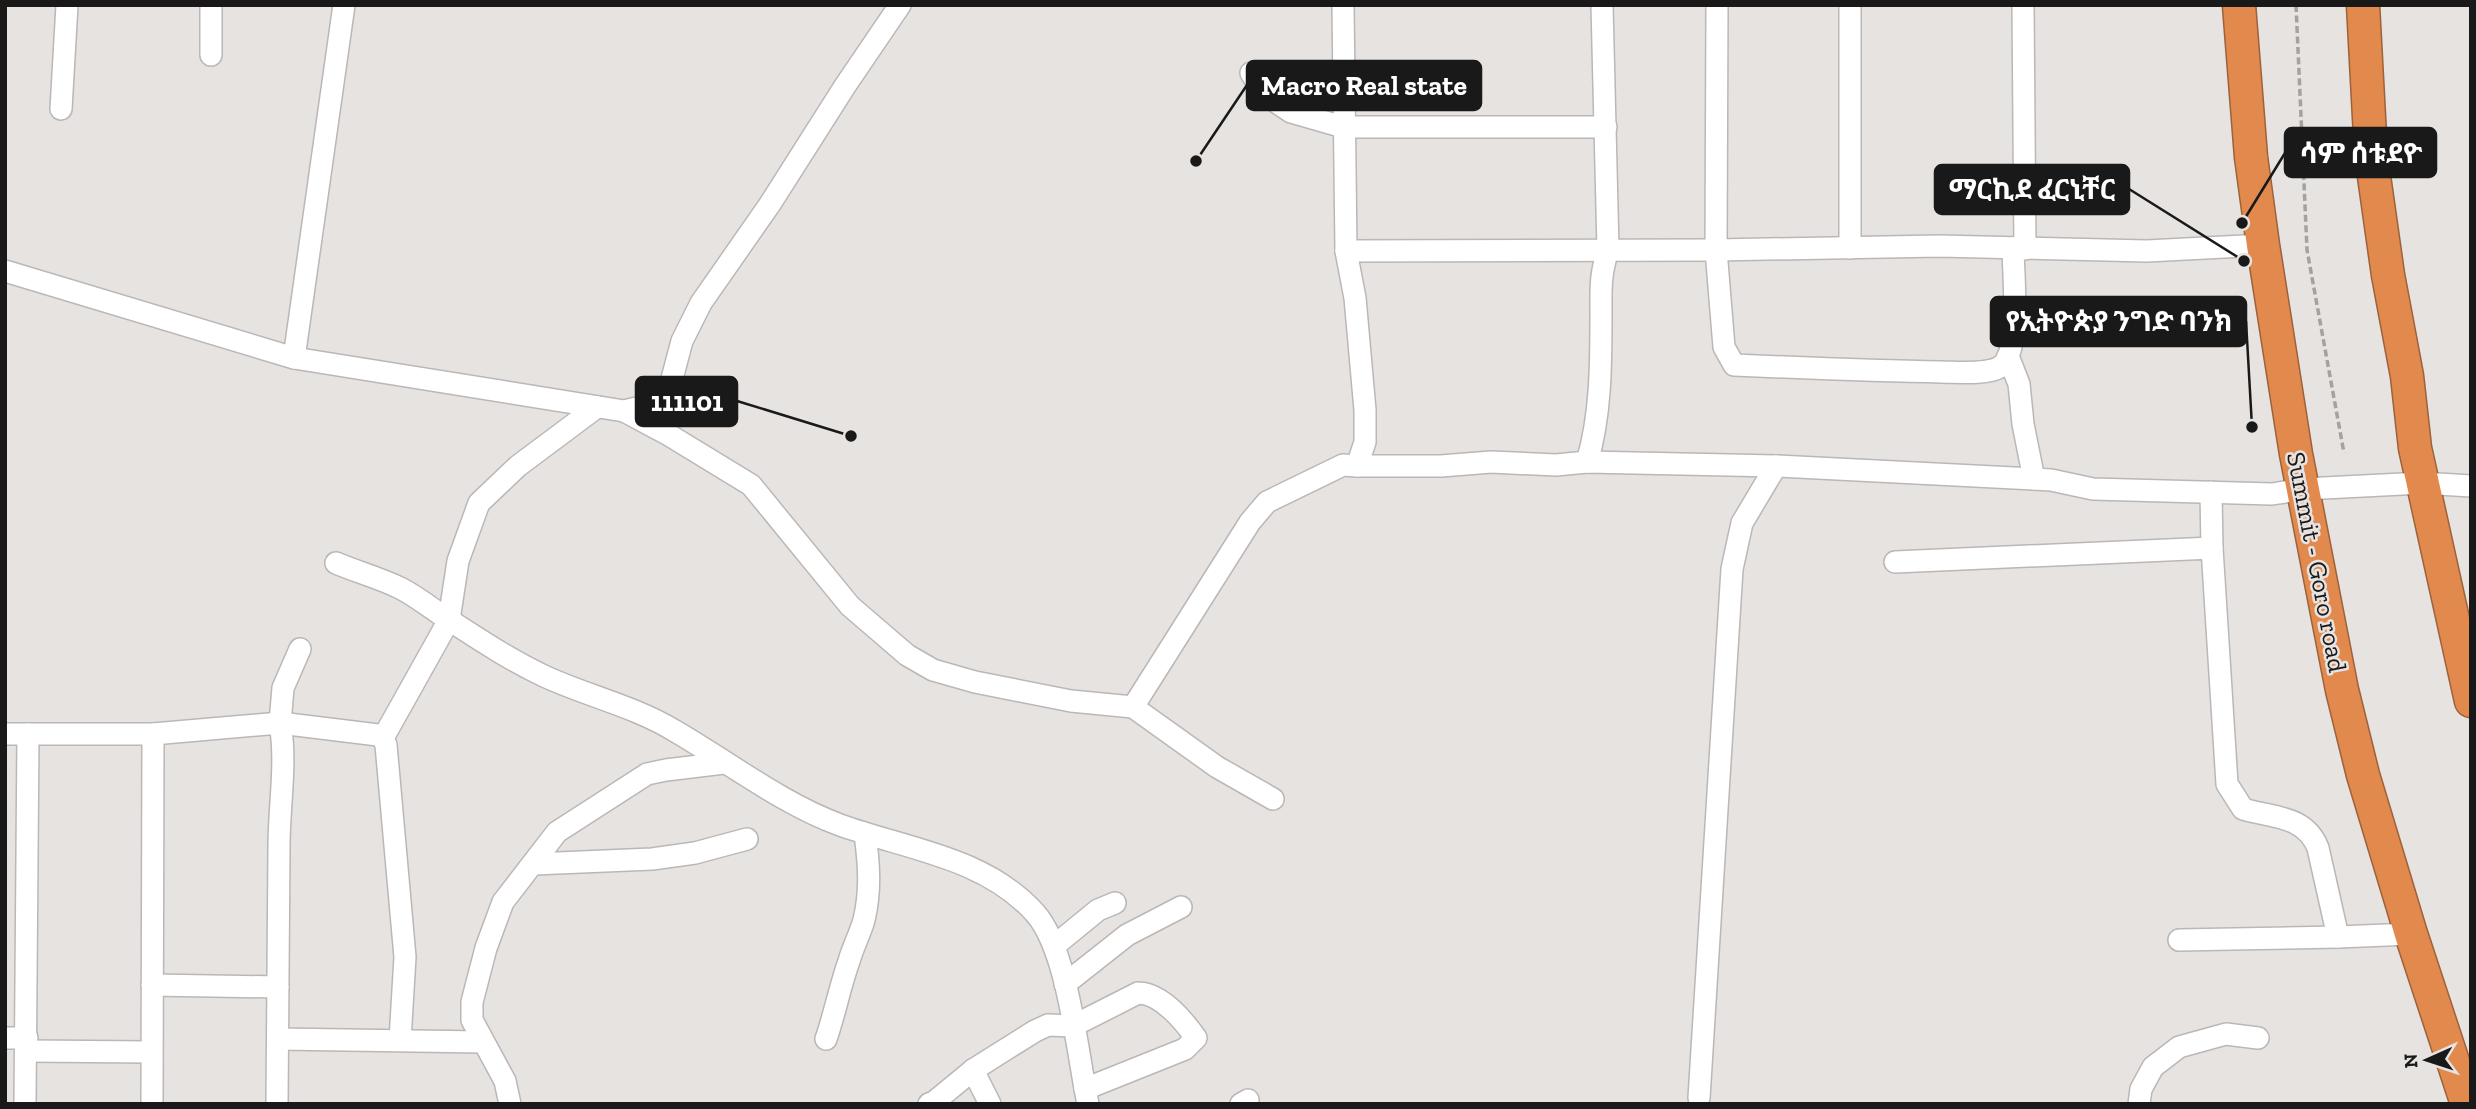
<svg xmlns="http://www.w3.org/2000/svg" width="2476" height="1109" viewBox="0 0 2476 1109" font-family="'Zilla Slab','Noto Sans Ethiopic',serif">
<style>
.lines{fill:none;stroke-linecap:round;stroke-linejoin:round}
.minor-casing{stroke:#bbb7b6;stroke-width:24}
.highway-casing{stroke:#9c623b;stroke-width:35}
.path{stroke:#a4a2a0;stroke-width:3.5;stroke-dasharray:7 3.5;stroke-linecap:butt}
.minor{stroke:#fff;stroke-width:21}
.highway{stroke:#e2894e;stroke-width:32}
.labels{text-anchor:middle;stroke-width:5;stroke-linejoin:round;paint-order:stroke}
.street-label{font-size:26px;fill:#1a1919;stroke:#e6e3e1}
.leader{fill:none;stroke:#1a1919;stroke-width:2.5}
.callout-dot{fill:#1a1919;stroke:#e6e3e1;stroke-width:2.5}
.callout{fill:#1a1919;stroke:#1a1919;stroke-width:2.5}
.callout-label{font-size:28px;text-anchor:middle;font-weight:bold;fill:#fff}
</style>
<rect width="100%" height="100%" fill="#e6e3e1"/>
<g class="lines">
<defs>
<g id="minor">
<path d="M1717,5l-1,245 8,97 10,18c69,3 138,6 207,7 15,0 46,3 59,-5 22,-14 13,-94 13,-119"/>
<path d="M1850,5v243"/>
<path d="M2023,5l2,244"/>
<path d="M211,55v-50"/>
<path d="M1251,73l13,21 27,18 52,15h263"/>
<path d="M61,109l6,-104"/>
<path d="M1346,251l370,-1 223,-4 208,5 116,-6"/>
<path d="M5,271l289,87 330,53 30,-7 15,-14 13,-49 19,-38 69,-99 75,-118 55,-81"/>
<path d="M2008,356l11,28 4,40 11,55 17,1 42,9 179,5 32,-5 118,-6 49,3"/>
<path d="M294,358l50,-353"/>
<path d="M624,411l45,24 82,50 99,121 57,49 26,15 42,12 96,19 62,6 84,60 56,32"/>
<path d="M1587,462c14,-46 14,-100 14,-148 0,-28 -1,-37 7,-65l-6,-244"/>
<path d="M1357,466h84l50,-4 65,3 31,-3 189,4 258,13"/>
<path d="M2211,492l1,56"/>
<path d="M1895,562l317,-14 15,236 16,25c30,9 62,6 75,39l20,89 73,-3"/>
<path d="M336,563c21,9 44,15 64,25 14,7 27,17 40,26 34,22 68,45 104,62 43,20 90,30 131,55 55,32 106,72 165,94 66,24 145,32 195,88 33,37 42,139 53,191"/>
<path d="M300,649l-17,39 -3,35 98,12 5,3 3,7 19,212 -5,83"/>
<path d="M1133,707l117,-185 17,-20 76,-37 14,1 8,-24v-32l-10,-112 -9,-47 -3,-246"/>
<path d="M5,734h148l-1,370"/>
<path d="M153,734l127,-11c7,41 -1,82 -1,123 -1,86 -1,172 -2,258"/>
<path d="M383,738l66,-118 9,-59 21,-58 39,-37 79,-59"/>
<path d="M534,864l118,-5 43,-6 52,-14"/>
<path d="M2179,940l159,-3"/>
<path d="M1054,946l44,-36 17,-7"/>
<path d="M1065,984l62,-49 54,-28"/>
<path d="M152,985l126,2"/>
<path d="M5,1038h22"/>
<path d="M278,1039l204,3"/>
<path d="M826,1039c9,-26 14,-53 23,-78 4,-14 11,-27 15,-41 7,-29 5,-57 1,-86"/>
<path d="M27,1051l124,1"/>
<path d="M973,1070l17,34"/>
<path d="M1699,1098l33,-529 10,-46 34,-57"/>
<path d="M25,1104l3,-370"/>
<path d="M510,1104l-5,-23 -33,-61v-18l14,-54 17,-46 54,-70 90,-58 19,-4 58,-7"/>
<path d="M929,1104l5,-2 39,-32 62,-39 13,-6 25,1 65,-33c23,0 46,28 58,45l-11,11 -100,40"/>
<path d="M1241,1104l7,-4"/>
<path d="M2139,1104l2,-15 12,-22 26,-20 47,-13 32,4"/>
</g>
<g id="highway">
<path d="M2239,5l12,152 12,88 33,209 46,236 21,85 48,159 56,170"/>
<path d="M2363,5l8,150 17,120 19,101 8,72 56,253"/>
</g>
</defs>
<use href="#minor" class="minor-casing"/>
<use href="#highway" class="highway-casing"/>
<path class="path" d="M2296,5l11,245 37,203"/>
<use href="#minor" class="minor"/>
<use href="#highway" class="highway"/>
</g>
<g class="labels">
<g class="street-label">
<text transform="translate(2317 562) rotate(79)" y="9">Summit - Goro road</text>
</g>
</g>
<path class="leader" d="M1196 161L1247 85M2242 223L2285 153M2244 261L2129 189M2252 427L2246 321M851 436L737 401"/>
<g class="callout-dot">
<circle cx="1196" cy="161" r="7"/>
<circle cx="2242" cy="223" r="7"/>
<circle cx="2244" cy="261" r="7"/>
<circle cx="2252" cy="427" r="7"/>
<circle cx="851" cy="436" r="7"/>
</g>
<g class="callout">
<rect x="1247" y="61" width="234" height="49" rx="7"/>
<rect x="2285" y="128" width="151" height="49" rx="7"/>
<rect x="1935" y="165" width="194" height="49" rx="7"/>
<rect x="1991" y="297" width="255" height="49" rx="7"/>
<rect x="636" y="377" width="101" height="49" rx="7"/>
</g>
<g class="callout-label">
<text x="1364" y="95">Macro Real state</text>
<text x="2361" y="163">ሳም ሰቱደዮ</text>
<text x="2032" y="199">ማርኪደ ፈርኒቸር</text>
<text x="2119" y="331">የኢትዮጵያ ንግድ ባንክ</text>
<text x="687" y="411">111101</text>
</g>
<rect width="2476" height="1109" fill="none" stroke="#1a1919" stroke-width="14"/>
<g transform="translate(2427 1060) rotate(267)" stroke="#e6e3e1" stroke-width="5" paint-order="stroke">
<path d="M0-5L12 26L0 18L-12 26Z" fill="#1a1919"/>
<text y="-10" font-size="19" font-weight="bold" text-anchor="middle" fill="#1a1919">N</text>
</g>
</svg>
